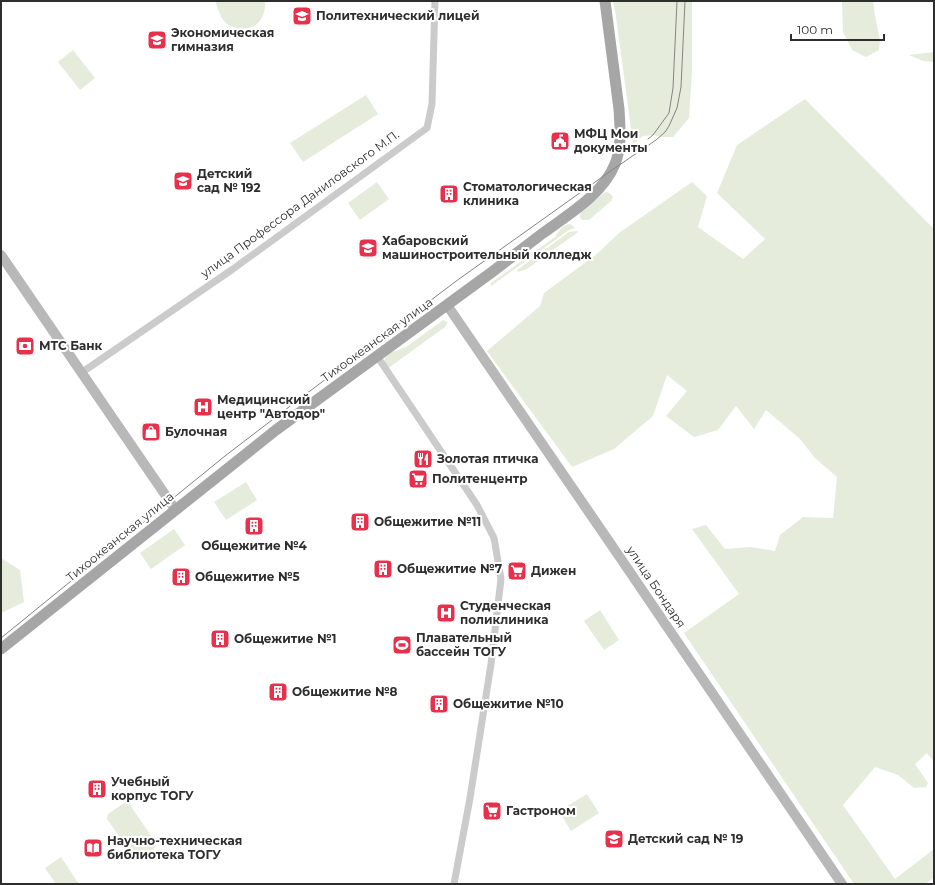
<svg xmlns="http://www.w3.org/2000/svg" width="935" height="885" viewBox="0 0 935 885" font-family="Montserrat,sans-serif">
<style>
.green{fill:#e6ecdc}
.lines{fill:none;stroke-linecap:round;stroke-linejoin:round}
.minor{stroke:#cbcbcb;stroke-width:7}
.secondary{stroke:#b8b8b8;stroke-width:10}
.primary{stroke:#a6a6a6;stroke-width:11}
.tram{stroke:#838383;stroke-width:1}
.labels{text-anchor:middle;stroke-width:4;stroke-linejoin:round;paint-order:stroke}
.poi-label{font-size:12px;font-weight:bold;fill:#2e2e2e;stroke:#fff;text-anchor:start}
.street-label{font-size:12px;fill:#2e2e2e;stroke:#fff}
</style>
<rect width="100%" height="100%" fill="#fff"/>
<g class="green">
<path d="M215,1h50c1,18 -9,30 -28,27 -4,-1 -8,-2 -11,-5 -6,-5 -8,-15 -11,-22z"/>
<path d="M613,1h79v71l-3,46 -16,19h-12l-8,-2 -10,1 -10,8 -17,-127z"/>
<path d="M842,1h31l2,15 5,24 -1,10 -13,7 -14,-7 -9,-18z"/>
<path d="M73,50l22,28 -15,12 -22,-28z"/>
<path d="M934,52v10l-11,-1 -14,-6z"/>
<path d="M366,95l12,19 -75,48 -13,-19z"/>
<path d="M805,99l129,130v533l-7,-9 -12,11 13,19 -2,4 -12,1 -16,-13 -23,-8 -32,38 52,74 39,-30v29l-9,6h-71l-170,-251 55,-39 -47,-65 14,-4 19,24 26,-2 24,4 5,-16 23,-18 30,1 4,-41 -22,-19 -15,-19 -34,-29 -12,19 -18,-23 -18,24 -24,7 -28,-21 21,-25 -20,-16 -14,41 -39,33 -42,18 -85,-116 53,-45 4,-13 53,-39 22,-21 73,-51 15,14 -9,31 45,32 22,-20 -48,-46 20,-48z"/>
<path d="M377,182l12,17 -29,21 -12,-17z"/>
<path d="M605,192c4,0 6,2 8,5l-2,4 -22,19h-7l-2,-2v-3l1,-4z"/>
<path d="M570,224l5,4 -6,2 -78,56v-3l64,-46c4,-6 7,-12 15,-13z"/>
<path d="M577,231l1,1 -51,37 -9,3 -1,-2 52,-38z"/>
<path d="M443,320l5,2 -3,5 -58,42 -3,-7 1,-4 5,-5 16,-6 33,-24z"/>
<path d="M246,482l11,18 -31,20 -12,-18z"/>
<path d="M174,529l11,16 -34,24 -11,-16z"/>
<path d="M1,558l19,12 4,32 -23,11z"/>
<path d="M600,610l19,30 -15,10 -20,-29z"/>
<path d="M587,794l12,19 -28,18 -12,-20z"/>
<path d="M124,803l6,2 26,38 -1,5 -16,11 -5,-1 -27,-39 1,-5z"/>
<path d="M61,857l18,27h-23l-11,-16z"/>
</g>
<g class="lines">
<g class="minor">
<path d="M377,356l100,149 17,33 7,41 -10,85 -21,134 -16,86"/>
<path d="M81,373l152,-104 194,-141 5,-24 3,-103"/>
</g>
<g class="secondary">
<path d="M1,255l174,254"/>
<path d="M447,305l172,251 223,328"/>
</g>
<path class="primary" d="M1,649l275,-219 216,-158c17,-13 34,-26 51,-39 26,-19 60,-39 72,-69 7,-17 5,-37 4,-55l-14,-108"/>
<g class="tram">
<path d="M648,139l5,-4 16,-22 4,-25 4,-87"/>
<path d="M1,638l224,-182 77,-59 157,-118 153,-109 44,-30 9,-8 4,-6 8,-18 4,-21 4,-86"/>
</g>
</g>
<defs>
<symbol id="school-square" viewBox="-11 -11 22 22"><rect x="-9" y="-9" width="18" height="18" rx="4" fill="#e6304c" stroke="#fff"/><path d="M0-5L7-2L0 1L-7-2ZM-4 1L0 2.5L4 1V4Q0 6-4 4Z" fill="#fff"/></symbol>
<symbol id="civic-square" viewBox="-11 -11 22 22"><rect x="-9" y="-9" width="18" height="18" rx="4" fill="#e6304c" stroke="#fff"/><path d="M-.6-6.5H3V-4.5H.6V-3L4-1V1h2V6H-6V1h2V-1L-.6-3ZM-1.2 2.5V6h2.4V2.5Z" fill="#fff"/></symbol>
<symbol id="building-square" viewBox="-11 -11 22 22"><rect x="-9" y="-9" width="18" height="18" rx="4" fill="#e6304c" stroke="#fff"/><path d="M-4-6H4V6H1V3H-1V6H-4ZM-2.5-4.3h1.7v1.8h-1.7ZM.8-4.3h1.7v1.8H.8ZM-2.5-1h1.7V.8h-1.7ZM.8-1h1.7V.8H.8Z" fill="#fff"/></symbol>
<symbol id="university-square" viewBox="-11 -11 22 22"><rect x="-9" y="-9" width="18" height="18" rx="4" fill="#e6304c" stroke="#fff"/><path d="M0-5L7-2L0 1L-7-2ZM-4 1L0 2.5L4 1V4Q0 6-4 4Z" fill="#fff"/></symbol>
<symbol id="bank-square" viewBox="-11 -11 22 22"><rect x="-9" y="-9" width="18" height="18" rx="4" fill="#e6304c" stroke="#fff"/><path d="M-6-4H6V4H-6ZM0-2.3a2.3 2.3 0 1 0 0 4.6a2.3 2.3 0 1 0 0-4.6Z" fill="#fff"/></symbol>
<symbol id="hospital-square" viewBox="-11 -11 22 22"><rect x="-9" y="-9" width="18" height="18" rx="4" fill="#e6304c" stroke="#fff"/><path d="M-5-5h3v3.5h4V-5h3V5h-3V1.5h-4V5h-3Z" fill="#fff"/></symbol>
<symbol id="shop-square" viewBox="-11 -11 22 22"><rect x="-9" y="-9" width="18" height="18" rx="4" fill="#e6304c" stroke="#fff"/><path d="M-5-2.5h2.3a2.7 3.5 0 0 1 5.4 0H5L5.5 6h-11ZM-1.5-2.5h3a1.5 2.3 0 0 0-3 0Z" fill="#fff"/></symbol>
<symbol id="restaurant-square" viewBox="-11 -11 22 22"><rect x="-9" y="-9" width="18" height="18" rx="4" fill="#e6304c" stroke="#fff"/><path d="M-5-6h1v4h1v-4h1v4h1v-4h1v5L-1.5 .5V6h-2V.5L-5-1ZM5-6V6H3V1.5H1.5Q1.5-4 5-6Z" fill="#fff"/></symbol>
<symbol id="supermarket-square" viewBox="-11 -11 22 22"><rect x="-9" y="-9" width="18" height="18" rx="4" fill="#e6304c" stroke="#fff"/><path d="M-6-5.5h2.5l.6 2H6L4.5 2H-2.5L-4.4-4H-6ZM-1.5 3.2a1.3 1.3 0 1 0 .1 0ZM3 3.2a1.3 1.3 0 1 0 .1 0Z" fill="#fff"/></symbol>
<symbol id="stadium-square" viewBox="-11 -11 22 22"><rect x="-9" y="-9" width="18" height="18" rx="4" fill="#e6304c" stroke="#fff"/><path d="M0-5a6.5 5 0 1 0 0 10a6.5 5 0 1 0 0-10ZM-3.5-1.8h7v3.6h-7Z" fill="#fff"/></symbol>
<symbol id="library-square" viewBox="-11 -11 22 22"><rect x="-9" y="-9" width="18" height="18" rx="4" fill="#e6304c" stroke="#fff"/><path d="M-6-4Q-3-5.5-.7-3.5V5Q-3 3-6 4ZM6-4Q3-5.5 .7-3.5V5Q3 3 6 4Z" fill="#fff"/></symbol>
</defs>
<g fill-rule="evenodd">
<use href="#school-square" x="291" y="5" width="22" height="22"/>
<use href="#school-square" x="146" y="29" width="22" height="22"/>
<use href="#civic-square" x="549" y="130" width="22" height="22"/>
<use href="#school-square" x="172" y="170" width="22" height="22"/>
<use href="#building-square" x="438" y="183" width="22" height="22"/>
<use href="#university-square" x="357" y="237" width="22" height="22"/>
<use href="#bank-square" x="14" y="335" width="22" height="22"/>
<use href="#hospital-square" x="192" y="396" width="22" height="22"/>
<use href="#shop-square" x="140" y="421" width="22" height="22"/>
<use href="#restaurant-square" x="412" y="448" width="22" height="22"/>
<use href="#supermarket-square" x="407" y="468" width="22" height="22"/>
<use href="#building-square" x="349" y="511" width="22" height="22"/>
<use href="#building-square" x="243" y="515" width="22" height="22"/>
<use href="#building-square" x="372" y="558" width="22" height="22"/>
<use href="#supermarket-square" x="506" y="560" width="22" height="22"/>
<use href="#building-square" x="170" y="566" width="22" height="22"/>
<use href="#hospital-square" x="435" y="602" width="22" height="22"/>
<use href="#building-square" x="209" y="628" width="22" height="22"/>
<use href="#stadium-square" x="391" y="634" width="22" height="22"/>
<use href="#building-square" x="267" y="681" width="22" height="22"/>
<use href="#building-square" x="428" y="693" width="22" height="22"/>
<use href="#building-square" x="86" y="778" width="22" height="22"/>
<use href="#supermarket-square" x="481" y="800" width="22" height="22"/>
<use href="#school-square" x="603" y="828" width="22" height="22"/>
<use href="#library-square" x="82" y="837" width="22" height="22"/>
</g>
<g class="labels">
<g class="poi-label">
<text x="316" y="20">Политехнический лицей</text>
<text x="171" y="37">Экономическая<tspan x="171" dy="14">гимназия</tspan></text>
<text x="574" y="138">МФЦ Мои<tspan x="574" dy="14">документы</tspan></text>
<text x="197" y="178">Детский<tspan x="197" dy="14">сад № 192</tspan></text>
<text x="463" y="191">Стоматологическая<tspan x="463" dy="14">клиника</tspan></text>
<text x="382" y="245">Хабаровский<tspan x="382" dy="14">машиностроительный колледж</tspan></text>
<text x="39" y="350">МТС Банк</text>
<text x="217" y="404">Медицинский<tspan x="217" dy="14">центр "Автодор"</tspan></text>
<text x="165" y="436">Булочная</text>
<text x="437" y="463">Золотая птичка</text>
<text x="432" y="483">Политенцентр</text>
<text x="374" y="526">Общежитие №11</text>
<text x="254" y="550" text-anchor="middle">Общежитие №4</text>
<text x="397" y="573">Общежитие №7</text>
<text x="531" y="575">Дижен</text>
<text x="195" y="581">Общежитие №5</text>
<text x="460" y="610">Студенческая<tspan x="460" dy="14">поликлиника</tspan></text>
<text x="416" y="642">Плавательный<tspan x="416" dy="14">бассейн ТОГУ</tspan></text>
<text x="234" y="643">Общежитие №1</text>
<text x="292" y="696">Общежитие №8</text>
<text x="453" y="708">Общежитие №10</text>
<text x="111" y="786">Учебный<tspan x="111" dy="14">корпус ТОГУ</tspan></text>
<text x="506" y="815">Гастроном</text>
<text x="628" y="843">Детский сад № 19</text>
<text x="107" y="845">Научно-техническая<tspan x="107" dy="14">библиотека ТОГУ</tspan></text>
</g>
<g class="street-label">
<text transform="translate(300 204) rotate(-36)" y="4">улица Профессора Даниловского М.П.</text>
<text transform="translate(377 340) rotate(-36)" y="4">Тихоокеанская улица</text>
<text transform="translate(120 537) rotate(-39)" y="4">Тихоокеанская улица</text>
<text transform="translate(656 587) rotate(56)" y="4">улица Бондаря</text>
</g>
</g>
<rect width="935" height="885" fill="none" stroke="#2e2e2e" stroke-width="4"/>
<path d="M791 34v6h93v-6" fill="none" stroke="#2e2e2e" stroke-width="2"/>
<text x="797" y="34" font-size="12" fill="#2e2e2e" stroke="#ffffff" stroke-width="3" paint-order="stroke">100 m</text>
</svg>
